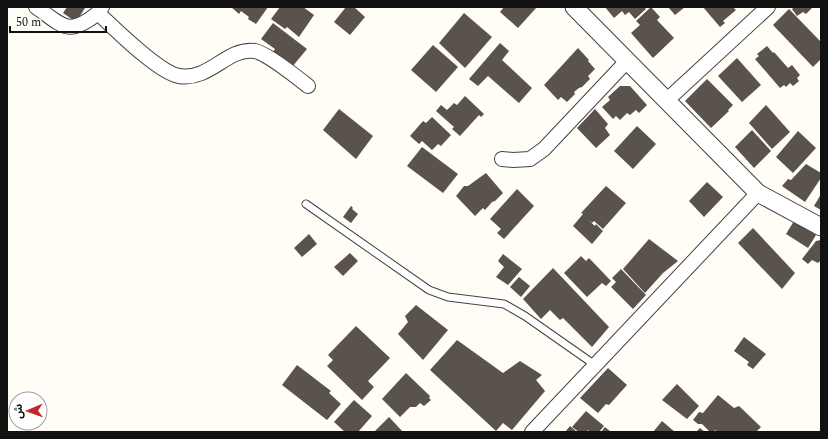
<svg xmlns="http://www.w3.org/2000/svg" width="828" height="439" viewBox="0 0 828 439" font-family="Spectral,'Noto Sans Arabic',serif">
<style>
.building{fill:#5a524d}
.lines{fill:none;stroke-linecap:round;stroke-linejoin:round}
.service-casing{stroke:#444;stroke-width:9}
.minor-casing{stroke:#444;stroke-width:16}
.tertiary-casing{stroke:#444;stroke-width:19}
.service{stroke:#fff;stroke-width:7}
.minor{stroke:#fff;stroke-width:14}
.tertiary{stroke:#fff;stroke-width:17}
</style>
<rect width="100%" height="100%" fill="#fffdf5"/>
<g class="building">
<path d="M67,7h17l1,1 -9,14 -13,-9z"/>
<path d="M231,7h37l-12,17 -8,-5 1,-2 -8,-6 -2,3z"/>
<path d="M280,7h23l11,8 -15,22 -12,-10 -2,2 -14,-10z"/>
<path d="M346,7h8l11,10 -15,18 -16,-13z"/>
<path d="M504,7h33l-19,21 -18,-16z"/>
<path d="M605,7h39l2,2 -11,10 -6,-7 -4,3 -3,-4 -8,7z"/>
<path d="M651,7l9,10 -3,3 17,18 -21,20 -22,-25 9,-8 -4,-4z"/>
<path d="M668,7h17l-10,8z"/>
<path d="M703,7h30l3,3 -13,11 2,2 -5,4z"/>
<path d="M794,7h19l-7,7 -3,-2 -6,4 -5,-7z"/>
<path d="M789,9l32,33v17l-8,8 -40,-42z"/>
<path d="M464,13l28,24 -27,31 -26,-25z"/>
<path d="M273,23l34,26 -15,18 -19,-15 2,-3 -14,-10z"/>
<path d="M500,43l9,8 -7,9 30,28 -13,15 -31,-27 -10,10 -9,-7z"/>
<path d="M433,45l25,22 -22,25 -25,-22z"/>
<path d="M767,46l6,7 1,-1 14,16 4,-3 8,10 -3,3 2,3 -6,5 -3,-3 -4,4 -2,-2 -4,3 -25,-29 4,-3 -2,-2z"/>
<path d="M578,48l11,12 -1,1 7,8 -7,7 2,3 -8,8 -3,1 -5,4 1,2 -8,8 -6,-5 -3,3 -14,-15z"/>
<path d="M737,58l24,27 -19,17 -24,-26z"/>
<path d="M707,79l26,26 -5,5 1,1 -18,17 -26,-27z"/>
<path d="M620,86h10l17,19 -8,8 -3,-3 -6,5 -3,-2 -7,7 -4,-4 -3,3 -11,-12 8,-7 -2,-3z"/>
<path d="M465,96l19,18 -3,3 -2,-2 -19,21 -8,-7 2,-2 -18,-16 5,-6 6,5 7,-7 3,2z"/>
<path d="M766,105l24,27 -18,17 -23,-26z"/>
<path d="M339,109l34,27 -17,23 -33,-29z"/>
<path d="M595,109l13,15 -3,4 5,7 -14,13 -19,-20z"/>
<path d="M432,117l19,18 -10,11 -3,-2 -6,6 -10,-9 -3,3 -9,-8 13,-15 3,2z"/>
<path d="M637,126l19,18 -23,25 -19,-18z"/>
<path d="M752,130l19,21 -17,17 -19,-21z"/>
<path d="M798,131l18,17 -23,25 -17,-16z"/>
<path d="M422,147l36,27 -15,19 -36,-27z"/>
<path d="M806,164l15,9v5l-16,24 -23,-16 6,-7 3,1z"/>
<path d="M486,173l17,20 -8,8 -3,1 -7,8 -2,-2 -8,8 -19,-20 8,-10h4z"/>
<path d="M707,182l16,15 -19,20 -15,-16z"/>
<path d="M606,186l20,17 -23,26 -9,-8 -2,2 -5,-4 8,7 1,-2 7,7 -11,13 -19,-18 10,-12 -2,-1z"/>
<path d="M517,189l17,17 -30,33 -7,-6 4,-4 -11,-10z"/>
<path d="M821,194v16l-7,-4z"/>
<path d="M351,206l2,2 -1,1 6,5 -7,9 -8,-6z"/>
<path d="M794,221l22,14 -8,13 -22,-14z"/>
<path d="M753,228l42,45 -13,16 -44,-46z"/>
<path d="M309,234l8,10 -15,13 -8,-9z"/>
<path d="M649,239l29,22 -15,12 -18,20 -22,-24z"/>
<path d="M821,240v20l-3,3 -6,-3 -4,4 -6,-5 14,-18z"/>
<path d="M350,253l8,8 -15,15 -9,-9z"/>
<path d="M503,254l19,15 -14,16 -12,-8 8,-10 -6,-6z"/>
<path d="M581,256l5,5 3,-3 22,23 -5,5 -4,-3 -15,14 -23,-24z"/>
<path d="M553,268l56,59 -17,20 -29,-29 -3,2 -10,-10 -9,9 -18,-20z"/>
<path d="M621,269l25,26 -13,14 -22,-22 5,-5 -4,-4z"/>
<path d="M519,277l11,9 -9,11 -11,-10z"/>
<path d="M416,305l32,25 -25,30 -25,-26 10,-12 -3,-6z"/>
<path d="M356,326l34,32 -22,23 6,6 -12,13 -35,-34 6,-6 -5,-5z"/>
<path d="M744,337l22,17 -13,15 -6,-4 2,-3 -15,-11z"/>
<path d="M457,340l46,33 17,-12 22,14 -6,5 9,11 -33,39 -9,-7 -7,8 -66,-61z"/>
<path d="M297,365l34,26 -2,2 12,11 -14,16 -45,-35z"/>
<path d="M608,368l19,17 -18,20 -3,-1 -8,9 -18,-15z"/>
<path d="M406,373l24,23 -1,2 2,2 -7,6 -4,-3 -4,4h-6l-10,10 -18,-18z"/>
<path d="M677,384l22,22 -12,13 -25,-19z"/>
<path d="M718,395l16,13 5,-2 22,21 -5,5h-39l-2,-2 -2,2h-3l-8,-8h-4l-5,-4 6,-8 4,1z"/>
<path d="M354,400l18,16 -14,16h-13l-11,-10z"/>
<path d="M586,411l18,15 -5,6h-9l-2,-2 -1,2h-8l-7,-5z"/>
<path d="M389,417l14,15h-29z"/>
<path d="M662,421l13,11h-22z"/>
<path d="M570,426l7,6h-12z"/>
<path d="M605,427l6,5h-10z"/>
<path d="M700,428l5,4h-9z"/>
</g>
<g class="lines">
<defs>
<path id="service" d="M306,204l123,86 19,7 56,7 21,12 70,49"/>
<g id="minor">
<path d="M36,7c27,19 32,30 62,6"/>
<path d="M102,7l-4,6c17,16 61,60 81,63 31,5 48,-29 76,-25 11,2 43,27 53,35"/>
<path d="M666,101l102,-94"/>
<path d="M502,159l11,1 17,-1 14,-10 83,-88"/>
<path d="M532,432l226,-239"/>
</g>
<path id="tertiary" d="M574,7l184,186 63,34"/>
</defs>
<use href="#service" class="service-casing"/>
<use href="#minor" class="minor-casing"/>
<use href="#tertiary" class="tertiary-casing"/>
<use href="#service" class="service"/>
<use href="#minor" class="minor"/>
<use href="#tertiary" class="tertiary"/>
</g>
<rect width="828" height="439" fill="none" stroke="#111111" stroke-width="16"/>
<g transform="translate(28 411) rotate(268)"><circle r="19" fill="#ffffff" stroke="#a0a0a0"/>
<path d="M0-3L7 15L0 10L-7 15Z" fill="#c4262e"/>
<text y="-6" font-size="11" font-weight="bold" text-anchor="middle" fill="#111111">ش</text>
</g>
<path d="M10 26v6h96v-6" fill="none" stroke="#111111" stroke-width="2"/>
<text x="16" y="26" font-size="12" fill="#111111" stroke="#ffffff" stroke-width="3" paint-order="stroke">50 m</text>
</svg>
